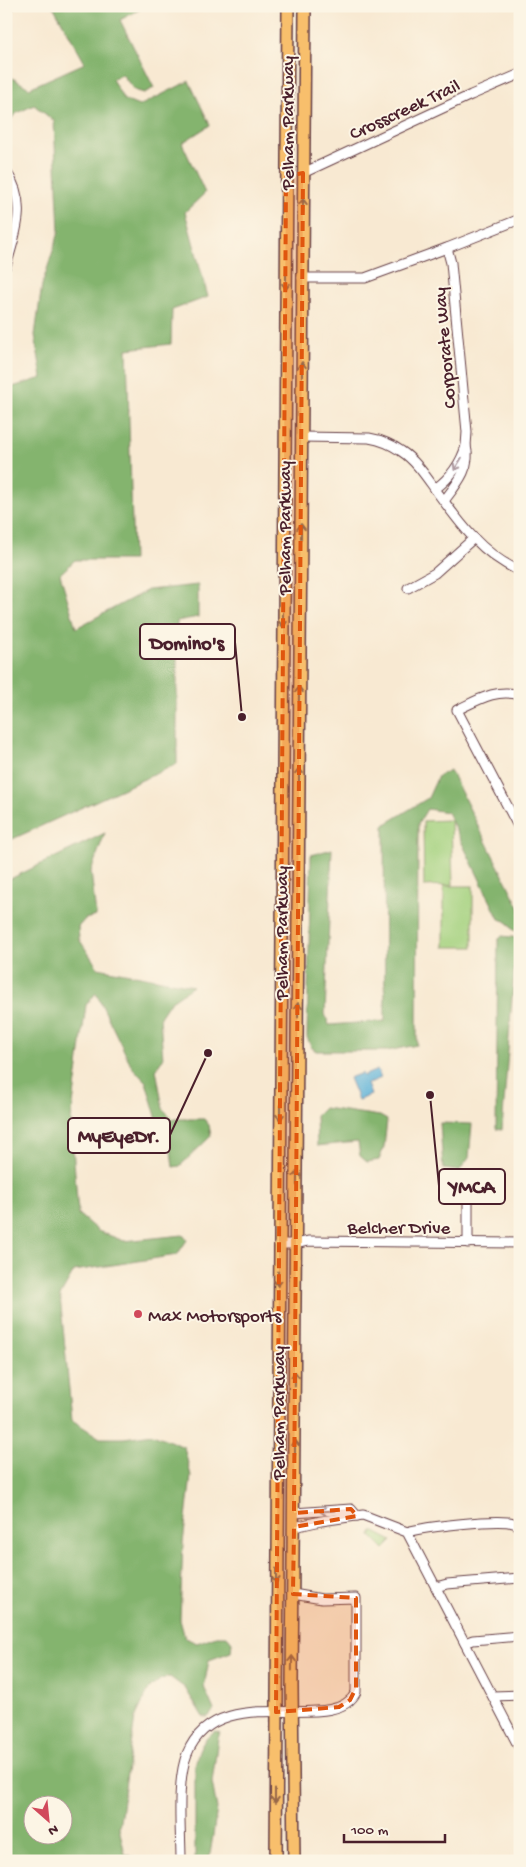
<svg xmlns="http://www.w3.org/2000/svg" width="526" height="1867" viewBox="0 0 526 1867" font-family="'Gochi Hand',sans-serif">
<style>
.green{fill:#a5d280;stroke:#787856}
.forest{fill:#84b46e;stroke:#676a4c;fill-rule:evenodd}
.water{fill:#5db2d9;stroke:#546882}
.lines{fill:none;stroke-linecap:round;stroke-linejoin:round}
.minor-casing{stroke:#643d44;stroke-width:11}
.major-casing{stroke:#643d44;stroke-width:14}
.minor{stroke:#fff;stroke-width:9}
.major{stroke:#f8bf6c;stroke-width:11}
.oneway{stroke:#986748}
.oneway2{stroke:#ae9aa0}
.marked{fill:#e0560e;fill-opacity:0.2;stroke:#e0560e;stroke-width:4;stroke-dasharray:10 6;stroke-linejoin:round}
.poi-dot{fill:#d1495b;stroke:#fcf5e5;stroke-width:2}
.labels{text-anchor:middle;stroke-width:4;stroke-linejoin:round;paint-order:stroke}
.street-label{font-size:19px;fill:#4a1f2b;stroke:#fcf5e5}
.poi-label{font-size:19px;fill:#4a1f2b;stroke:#fcf5e5;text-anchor:start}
.leader{fill:none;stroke:#4a1f2b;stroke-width:2}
.callout-dot{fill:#4a1f2b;stroke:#fcf5e5;stroke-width:2}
.callout{fill:#fcf5e5;stroke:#4a1f2b;stroke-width:2}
.callout-label{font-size:20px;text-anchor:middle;font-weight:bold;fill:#4a1f2b}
</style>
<rect width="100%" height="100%" fill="#fcf5e5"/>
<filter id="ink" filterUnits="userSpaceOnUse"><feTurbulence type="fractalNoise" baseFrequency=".02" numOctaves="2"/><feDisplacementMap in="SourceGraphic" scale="10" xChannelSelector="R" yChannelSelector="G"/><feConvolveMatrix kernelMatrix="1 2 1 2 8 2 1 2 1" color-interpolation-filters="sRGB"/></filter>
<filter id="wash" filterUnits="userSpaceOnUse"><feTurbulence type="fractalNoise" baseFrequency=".0096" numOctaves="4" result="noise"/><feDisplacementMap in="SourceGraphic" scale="20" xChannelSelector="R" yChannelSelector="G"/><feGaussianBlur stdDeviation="1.12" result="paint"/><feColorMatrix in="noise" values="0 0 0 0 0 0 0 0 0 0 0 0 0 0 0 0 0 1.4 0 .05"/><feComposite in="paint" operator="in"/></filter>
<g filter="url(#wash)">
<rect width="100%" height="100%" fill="#f8e9d2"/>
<g class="green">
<path d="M451,820l2,65 -29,1 -1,-65z"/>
<rect x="444" y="886" width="29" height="61"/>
<path d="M373,1532h2l17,9 -8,8 -13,-13z"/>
</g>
<g class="forest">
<path d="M53,6h93l-26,14 34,68 -10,5 -10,-3 -12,-16 -10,5 12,21 15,6 50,-25 21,44 -28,18 23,50 -20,19 23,85 -36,13 -1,34 -44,5 6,211h-58l-15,14 16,54 72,-38 50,-5v32l-21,4v143l-171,78v-453l36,-11 -7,-43 7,-50 17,-53 -5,-111 -20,-16 -19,9 -9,12v-52l23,14 56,-25z"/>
<path d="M6,182l8,17 -4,26 -4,-1z"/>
<path d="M450,770l70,139v23l-7,-2 -7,-9 -7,-2 -52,-107 -20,-3 -9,15 -1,221 -30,6h-71l-5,-4 -4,-10 4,-182 21,-6 -7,165 4,11 56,-4 -1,-196 44,-27 10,-22z"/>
<path d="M105,833l-14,38 5,45 -11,3 -7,8 1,12 19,29 95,18 -23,16 -10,15 3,42 -7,10 7,40 10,10h31l5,6 2,11 -31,30 -7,1 -3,-26 -12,-18 -12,-41 -14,-15 -36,-74 -10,12 -15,115 7,94 20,17 26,10 59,-6 4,5 -10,15 -103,16 -14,25 12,124 28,18h24l29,-4 31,13 7,29 -8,67 -3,77 5,18 12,5 19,-7h11l5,6 -1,10 -22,8 -5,27 10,23 -6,7h-5l-18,-29 -15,-11 -9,2 -12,10 -14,29 -16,110 6,26 18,7h-137v-980zM62,1804v30h-30v-30z"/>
<path d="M502,936l18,2v15h-4l-2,18 -12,159 -6,-1 2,-189z"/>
<path d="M324,1108l56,8 7,4 -3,27 -5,13 -12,2 -7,-6 -2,-14 -41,4 -1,-30z"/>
<path d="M440,1123l32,1 -3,34 -10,13 -16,-2z"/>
<path d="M215,1731l5,2 -2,5 -6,44 5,27 -8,52h-14v-95c3,-15 7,-26 20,-35z"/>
</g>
<path class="water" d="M377,1070l4,8 -14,6 4,11 -13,5 -9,-22 13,-5 1,3z"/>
</g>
<g filter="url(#ink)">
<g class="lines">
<defs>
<g id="minor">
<path d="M6,8l3,-2"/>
<path d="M6,171c22,32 10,61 0,95"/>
<path d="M303,173l168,-78 49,-21"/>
<path d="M447,248l4,15 16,169 -1,14"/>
<path d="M302,278h63l82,-30 73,-29"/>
<path d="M301,437l68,1c12,2 22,6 32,13 14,9 24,24 34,38 23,32 47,66 85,82"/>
<path d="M435,489c15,-11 26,-26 31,-43 6,21 -10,39 -22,55"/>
<path d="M408,588l27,-15 39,-35"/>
<path d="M520,695c-24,-7 -42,5 -63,15l63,120"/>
<path d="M468,1243v-57"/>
<path d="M279,1244h17l12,-3 212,2"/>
<path d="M294,1513l57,-4 6,7"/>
<path d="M294,1527l27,-6 42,-6 44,17 113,217"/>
<path d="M407,1532c17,-5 92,-14 106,-9 4,1 4,2 7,4"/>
<path d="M436,1587l11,-3 73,-6"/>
<path d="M465,1643l8,-3 47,-4"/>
<path d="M493,1696l27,-1"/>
<path d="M181,1861c0,-31 -5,-79 6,-107 31,-77 147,-16 169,-62v-94l-34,1 -29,-5"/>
</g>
<g id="major">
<path d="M276,1861l12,-1855"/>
<path d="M294,1861l-2,-175 13,-1680"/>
</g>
</defs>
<use href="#minor" class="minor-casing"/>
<use href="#major" class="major-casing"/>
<use href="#minor" class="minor"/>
<use href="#major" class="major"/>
</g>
<defs><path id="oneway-shaft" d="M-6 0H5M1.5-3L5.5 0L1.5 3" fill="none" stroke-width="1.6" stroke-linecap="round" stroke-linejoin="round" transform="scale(1.25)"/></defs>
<g class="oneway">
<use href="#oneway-shaft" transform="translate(303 206) rotate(-90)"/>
<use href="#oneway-shaft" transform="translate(286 282) rotate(90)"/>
<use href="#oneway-shaft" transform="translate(302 369) rotate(-90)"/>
<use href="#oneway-shaft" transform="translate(301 531) rotate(-90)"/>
<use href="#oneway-shaft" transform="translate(283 620) rotate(90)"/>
<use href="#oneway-shaft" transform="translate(299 694) rotate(-89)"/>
<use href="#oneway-shaft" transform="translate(299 775) rotate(-90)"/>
<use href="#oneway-shaft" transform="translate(298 1010) rotate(-90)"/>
<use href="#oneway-shaft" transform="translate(280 1113) rotate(90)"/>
<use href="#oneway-shaft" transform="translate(297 1178) rotate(-89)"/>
<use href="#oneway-shaft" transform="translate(278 1279) rotate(91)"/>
<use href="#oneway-shaft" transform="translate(295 1379) rotate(-89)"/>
<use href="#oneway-shaft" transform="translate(295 1447) rotate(-90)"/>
<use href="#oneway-shaft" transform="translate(276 1576) rotate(91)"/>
<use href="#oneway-shaft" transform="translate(292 1663) rotate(-89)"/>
<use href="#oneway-shaft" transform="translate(275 1796) rotate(90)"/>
</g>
<g class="oneway2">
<use href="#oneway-shaft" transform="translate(458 464) rotate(121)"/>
<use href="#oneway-shaft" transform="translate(327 1511) rotate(176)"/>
</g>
</g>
<path class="marked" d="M303,173l-9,1340 57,-4 6,7 -63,11 -1,67 63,4v90l-6,12 -11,7 -63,5 10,-1536z"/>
<circle class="poi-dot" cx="138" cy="1314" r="5"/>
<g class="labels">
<g class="street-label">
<text transform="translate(404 108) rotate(-25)" y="7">Crosscreek Trail</text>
<text transform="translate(286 123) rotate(-90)" y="7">Pelham Parkway</text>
<text transform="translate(443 348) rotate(-95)" y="7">Corporate Way</text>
<text transform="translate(283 528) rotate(-90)" y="7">Pelham Parkway</text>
<text transform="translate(280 933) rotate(-90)" y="7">Pelham Parkway</text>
<text x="399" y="1233">Belcher Drive</text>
<text transform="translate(277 1413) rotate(-90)" y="7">Pelham Parkway</text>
</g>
<g class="poi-label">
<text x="148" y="1321">Max Motorsports</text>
</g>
</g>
<path class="leader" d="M242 717L235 642M208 1053L170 1135M430 1095L439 1186"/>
<g class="callout-dot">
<circle cx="242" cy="717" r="5"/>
<circle cx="208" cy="1053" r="5"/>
<circle cx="430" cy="1095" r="5"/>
</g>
<g class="callout">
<rect x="140" y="624" width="95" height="35" rx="5"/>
<rect x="68" y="1118" width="102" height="35" rx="5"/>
<rect x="439" y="1169" width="66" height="35" rx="5"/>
</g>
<g class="callout-label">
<text x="187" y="649">Domino's</text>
<text x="119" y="1142">MyEyeDr.</text>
<text x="472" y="1193">YMCA</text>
</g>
<rect width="526" height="1867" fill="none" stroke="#fcf5e5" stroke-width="25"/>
<g transform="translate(48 1820) rotate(153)"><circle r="24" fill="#fcf5e5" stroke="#b59f9b"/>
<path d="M0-4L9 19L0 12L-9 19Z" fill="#d1495b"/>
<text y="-8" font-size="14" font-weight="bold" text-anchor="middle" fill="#4a1f2b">N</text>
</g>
<path d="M344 1834v8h101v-8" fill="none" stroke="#4a1f2b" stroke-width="2.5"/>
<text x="351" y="1834" font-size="15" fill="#4a1f2b" stroke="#fcf5e5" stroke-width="4" paint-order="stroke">100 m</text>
</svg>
